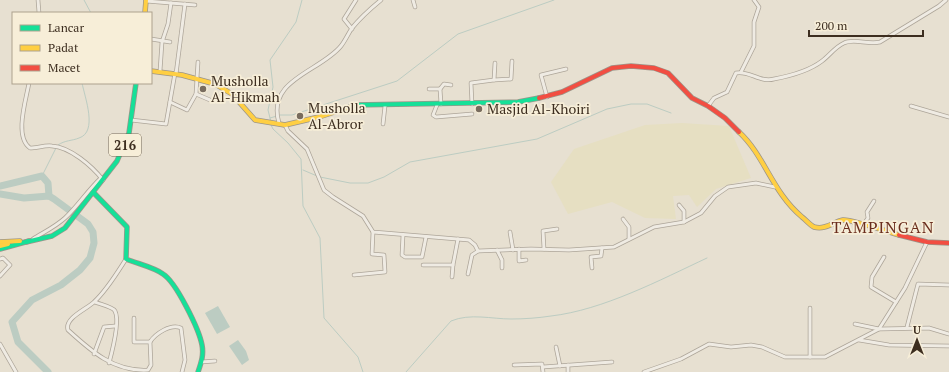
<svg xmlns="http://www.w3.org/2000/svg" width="949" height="372" viewBox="0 0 949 372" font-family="'PT Serif',serif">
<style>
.farmland{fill:#e6dfc2}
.water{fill:#bcccc2}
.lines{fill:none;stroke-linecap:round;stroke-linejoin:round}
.stream{stroke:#bcccc2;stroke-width:1}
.river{stroke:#bcccc2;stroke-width:7}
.street-casing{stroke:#ada599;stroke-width:4.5}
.fast-casing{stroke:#9c958a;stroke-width:5.5}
.slow-casing{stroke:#9c958a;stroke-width:5.5}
.jam-casing{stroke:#9c958a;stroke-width:5.5}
.street{stroke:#efebe3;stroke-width:3}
.fast{stroke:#16e098;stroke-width:4}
.slow{stroke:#ffcf43;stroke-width:4}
.jam{stroke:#f24e42;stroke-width:4}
.poi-dot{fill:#786c5e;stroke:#f7eed8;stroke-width:1.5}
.labels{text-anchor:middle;stroke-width:3.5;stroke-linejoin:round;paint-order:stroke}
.shield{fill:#f7eed8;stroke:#756857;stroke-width:1}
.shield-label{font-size:13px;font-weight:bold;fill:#3d2e20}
.poi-label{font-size:14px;fill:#3d2e20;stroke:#f7eed8;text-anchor:start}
.quarter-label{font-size:16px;letter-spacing:1px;fill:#6b2e1e;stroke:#f7eed8}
</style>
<rect width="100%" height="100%" fill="#e7e0d1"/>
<path class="farmland" d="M682,123l47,3 22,52 -35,11 -19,18 -8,-12 -16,1 3,23 -31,-1 -33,-16 -44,12 -17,-32 23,-33 71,-24z"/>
<g class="water">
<path d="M218,306l12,21 -13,7 -12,-21z"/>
<path d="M238,340l8,11 3,9 -7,5 -13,-19z"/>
</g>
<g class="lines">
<g class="stream">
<path d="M84,0l7,13"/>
<path d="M280,115h12l105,-34 61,-47 96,-34"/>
<path d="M270,118l7,-2"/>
<path d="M271,122l-3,-12 5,-23 -3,-27 26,-38 6,-22"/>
<path d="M271,125l2,4 15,14 13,16 2,47 17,32 4,80 34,39 5,15"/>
<path d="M58,145c7,-5 14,-4 21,-7 19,-6 6,-40 3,-55"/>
<path d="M303,170l14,6"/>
<path d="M42,176l14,-28"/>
<path d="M320,177l30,6h18l16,-6 26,-15 127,-23 70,-30 24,-5h16l24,9"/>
<path d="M406,372l45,-51c19,-8 41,-2 60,-2 13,0 27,-1 40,-3 52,-6 109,-36 156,-58"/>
</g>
<g class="river">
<path d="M0,186l42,-10 6,7 1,13"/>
<path d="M0,194l24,4 25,-2 5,3 34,25 5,8 1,11 -4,15 -10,12 -19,15 -29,15 -20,22 6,20 30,30"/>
</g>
<defs>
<g id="street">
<path d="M38,0l1,13"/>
<path d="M413,0l2,7"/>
<path d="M146,1l49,4"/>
<path d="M352,29l-8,-10 12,-19"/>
<path d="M151,39l19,3"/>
<path d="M160,71l2,-29 6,-18 3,-21"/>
<path d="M741,72l13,-26v-24l5,-15 -5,-7"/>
<path d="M176,74l9,-70"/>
<path d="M494,80l17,-1 1,-18"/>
<path d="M29,83c-3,17 -15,54 1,65 7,0 15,-3 22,-2 18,1 40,20 51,34"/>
<path d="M429,89h11l1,15"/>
<path d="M440,89l4,-5 7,1"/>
<path d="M196,94l14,6"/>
<path d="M547,97l-6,-22 25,-6"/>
<path d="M170,102l17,8 9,-16 2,-32"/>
<path d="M472,104l-1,-21 23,-3 1,-17"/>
<path d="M437,105l-4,10 3,2 36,-3"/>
<path d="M708,106l6,-8 13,-6 9,-19c13,-3 24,10 38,6 16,-3 35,-8 48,-18 8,-6 13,-14 22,-18 10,-5 24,2 36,-1l59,-36 7,-6"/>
<path d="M911,106l38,11"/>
<path d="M131,120l35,4 9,-51"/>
<path d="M279,123c-13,-44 41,-51 62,-77 4,-5 7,-12 11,-18 9,-11 18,-19 29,-28"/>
<path d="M383,124l2,-18"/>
<path d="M285,125l3,6 19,18 17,41 9,7 30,19 10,16 96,8 6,5 3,6 53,-2 38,1 45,-3 40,-20 30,-5 17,-9 14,-17 13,-9 28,-4 19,4"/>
<path d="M679,205l5,6v11"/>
<path d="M623,219l6,8v12"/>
<path d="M863,225l5,-7 -1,-6 7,-11"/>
<path d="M510,232l3,18"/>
<path d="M403,235l-1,20 3,2h17l4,-20"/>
<path d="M33,239c11,-7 22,-12 32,-21 13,-12 23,-28 36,-40"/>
<path d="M519,249v12l7,-1"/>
<path d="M544,249l-1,-18 14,-2"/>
<path d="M497,250l5,10v8"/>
<path d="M884,257l-12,20 -1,10 25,15"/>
<path d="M0,259l3,-1 7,7 -10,11"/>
<path d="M126,259c-9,14 -19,31 -32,43 -7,7 -30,16 -26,28 23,21 46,42 80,40l3,-5 -1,-23h-16v-24"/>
<path d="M423,265h30l5,-26"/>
<path d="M592,268l-1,-11 10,-1 1,-8"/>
<path d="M468,274l4,-19 6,-4"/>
<path d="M354,275l31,-3 -1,-17 -12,-1 1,-22"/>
<path d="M452,277l1,-12"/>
<path d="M95,302c4,2 18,5 20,9 5,10 -3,41 -6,52"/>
<path d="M810,308v49"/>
<path d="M855,324l24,5 50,-1 20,6"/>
<path d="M907,327l11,-43 31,1"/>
<path d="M859,340l30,5 60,1"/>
<path d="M150,342c5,-8 21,-19 31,-14l4,32 -3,12"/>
<path d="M0,344l16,28"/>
<path d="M556,347l4,19"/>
<path d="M94,354l10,-27 11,-1"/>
<path d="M201,362l14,-1"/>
<path d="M514,365l28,-1 1,8"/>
<path d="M568,365v7"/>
<path d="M543,367l69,-5"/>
<path d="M644,372l37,-13 28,-15 22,3 20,-2 11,2 23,10h40l54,-28 26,-41 22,-46"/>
</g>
<g id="fast">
<path d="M350,107l4,-2 164,-3 21,-4"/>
<path d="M94,193l33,34 -1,32c12,5 27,8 37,15 13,8 36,55 39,71 2,10 -1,18 -4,27"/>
<path d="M26,242l26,-6 13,-8 52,-67 12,-28 7,-50"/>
<path d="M0,249l29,-8"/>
</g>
<g id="slow">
<path d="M145,13l1,-13"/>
<path d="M151,71l31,4 33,9 17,10 23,26 30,5 34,-8 31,-10"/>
<path d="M739,132c26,24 33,60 63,85 4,3 8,8 12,10 12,3 19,-5 29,-7 8,-1 46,12 56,15"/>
<path d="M0,242l20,-1"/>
<path d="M0,246l8,-2"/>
</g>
<g id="jam">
<path d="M539,98l23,-6 50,-24 19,-2 23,2 14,5 24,25 16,8 17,12 14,14"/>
<path d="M899,235l28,7 22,1"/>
</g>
</defs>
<use href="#street" class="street-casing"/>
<use href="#fast" class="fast-casing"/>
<use href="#slow" class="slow-casing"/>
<use href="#jam" class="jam-casing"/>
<use href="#street" class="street"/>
<use href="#fast" class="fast"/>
<use href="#slow" class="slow"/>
<use href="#jam" class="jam"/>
</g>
<g class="poi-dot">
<circle cx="203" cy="89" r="4"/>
<circle cx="479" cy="109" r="4"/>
<circle cx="300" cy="116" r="4"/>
</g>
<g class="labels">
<rect class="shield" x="109" y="134" width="32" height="22" rx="3"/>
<g class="shield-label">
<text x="125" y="150">216</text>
</g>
<g class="poi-label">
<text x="211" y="86">Musholla<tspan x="211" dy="16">Al-Hikmah</tspan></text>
<text x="308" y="113">Musholla<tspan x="308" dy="16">Al-Abror</tspan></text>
<text x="487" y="114">Masjid Al-Khoiri</text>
</g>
<g class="quarter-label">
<text x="883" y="233">TAMPINGAN</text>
</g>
</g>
<rect x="12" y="12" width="140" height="72" fill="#f7eed8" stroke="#ada18e"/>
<rect x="20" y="25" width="20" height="6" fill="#16e098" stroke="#ada18e"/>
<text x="48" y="32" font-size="12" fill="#3d2e20">Lancar</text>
<rect x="20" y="45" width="20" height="6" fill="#ffcf43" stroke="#ada18e"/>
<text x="48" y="52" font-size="12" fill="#3d2e20">Padat</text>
<rect x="20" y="65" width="20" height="6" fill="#f24e42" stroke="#ada18e"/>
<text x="48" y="72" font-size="12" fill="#3d2e20">Macet</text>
<g transform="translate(917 340)" stroke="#f7eed8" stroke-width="3" paint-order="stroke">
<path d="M0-3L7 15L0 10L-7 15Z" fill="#3d2e20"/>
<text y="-6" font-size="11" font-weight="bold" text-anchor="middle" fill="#3d2e20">U</text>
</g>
<path d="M809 30v6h114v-6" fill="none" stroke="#3d2e20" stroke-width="2"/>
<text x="815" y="30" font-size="12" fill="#3d2e20" stroke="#f7eed8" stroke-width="3" paint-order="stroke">200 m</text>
</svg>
